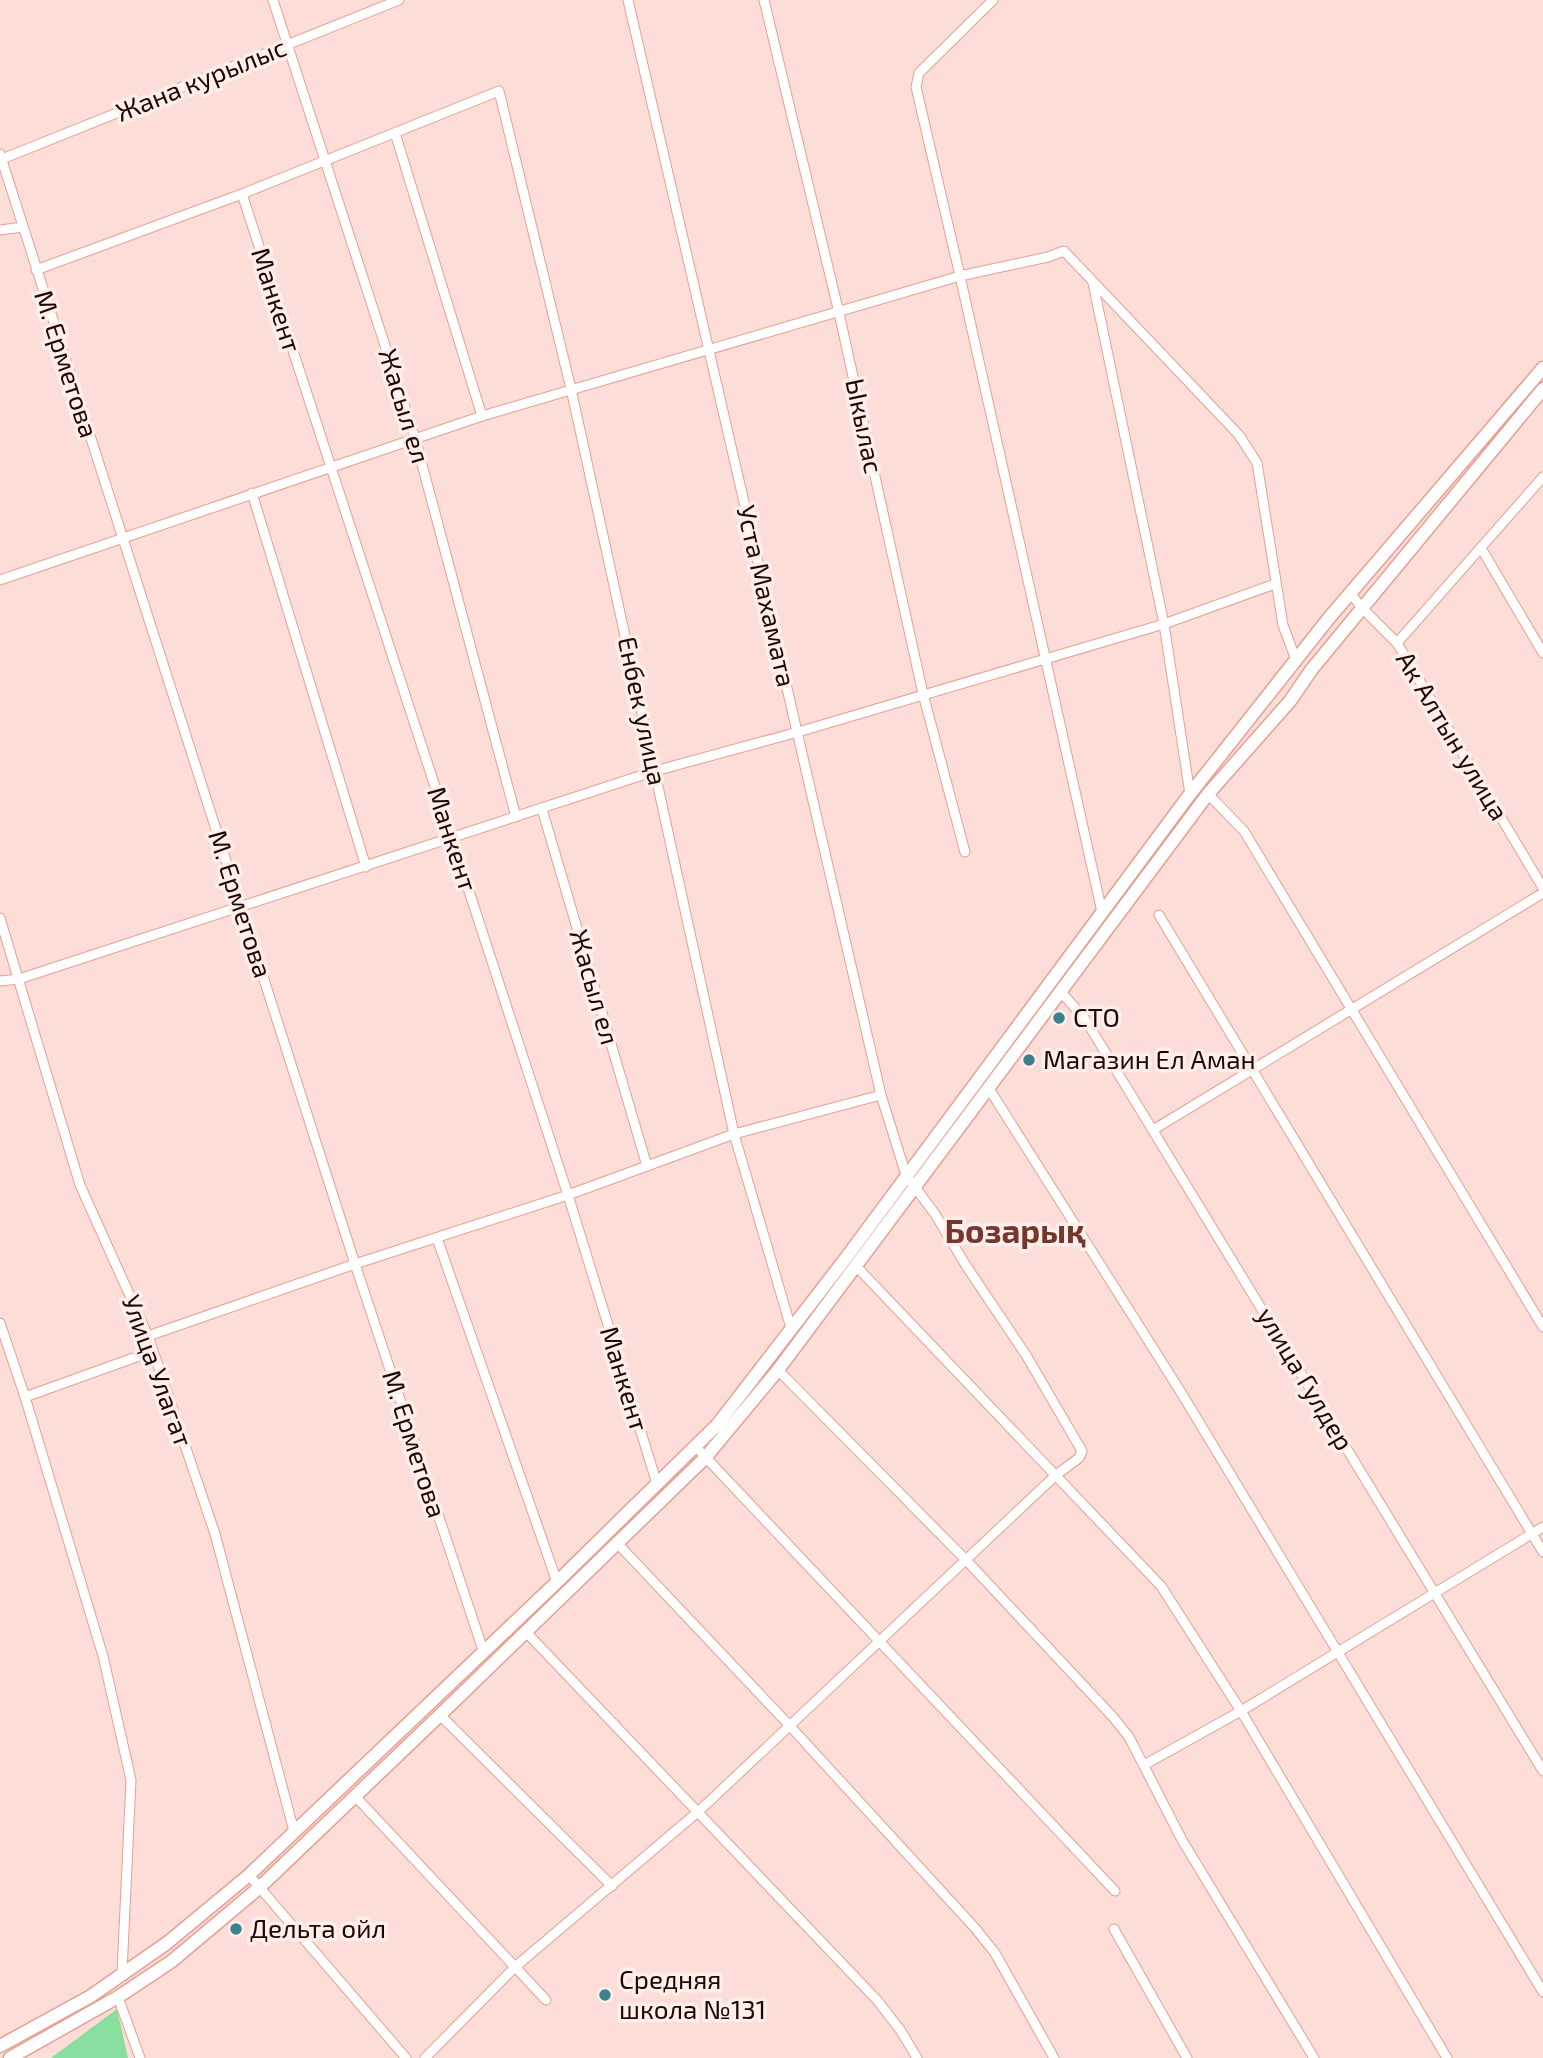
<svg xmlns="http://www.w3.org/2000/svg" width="1543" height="2058" viewBox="0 0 1543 2058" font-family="'Exo 2',sans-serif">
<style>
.green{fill:#87de9d}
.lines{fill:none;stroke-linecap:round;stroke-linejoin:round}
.minor-casing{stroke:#e79f91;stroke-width:11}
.secondary-casing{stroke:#e79f91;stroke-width:15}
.minor{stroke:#fff;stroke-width:9}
.secondary{stroke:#fff;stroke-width:12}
.poi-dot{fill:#3c818e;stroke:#ffefeb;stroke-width:2.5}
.labels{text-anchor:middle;stroke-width:7;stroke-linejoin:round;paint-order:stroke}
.street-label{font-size:26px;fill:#200704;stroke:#ffefeb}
.poi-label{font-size:26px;fill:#200704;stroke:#ffefeb;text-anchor:start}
.district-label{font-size:33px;font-weight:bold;fill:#75372d;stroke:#ffefeb}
</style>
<rect width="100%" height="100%" fill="#fdddd7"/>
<path class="green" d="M117,2009l11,49h-77z"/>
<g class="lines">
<defs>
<g id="minor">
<path d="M273,0l142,438 101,379"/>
<path d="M764,0l75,313 84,381 42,158"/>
<path d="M993,0l-74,73 -3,14 44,189 142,636"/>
<path d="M395,133l87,283"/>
<path d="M0,154l355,1110 129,389"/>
<path d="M2,159l397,-159"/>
<path d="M242,194l326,1001 89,289"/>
<path d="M0,230l23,-3"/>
<path d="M36,270l206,-76 257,-103 72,298 163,745 57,194"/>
<path d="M1093,283l71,341 26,170"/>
<path d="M252,493l114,374"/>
<path d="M1481,548l62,105"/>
<path d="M0,580l482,-164 478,-140 88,-19 16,-6 175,184 18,28 26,162 13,35"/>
<path d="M1350,593l13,16 34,34 146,245"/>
<path d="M1397,643l146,-166"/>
<path d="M1208,794l36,37 299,496"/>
<path d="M542,809l105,357"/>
<path d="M1159,915l384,637"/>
<path d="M0,918l80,267 68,151 67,198 79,297"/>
<path d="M0,981l19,-2 636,-208 143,-39 366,-108 111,-40"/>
<path d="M1061,992l24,27 458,752"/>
<path d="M988,1087l194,307 361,598"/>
<path d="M1153,1130l390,-237"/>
<path d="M437,1238l120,344"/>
<path d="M855,1265l306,321 80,125 206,347"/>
<path d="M0,1323l25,74 78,259 28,124 -9,193"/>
<path d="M148,1336l207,-72 213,-69 166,-61 147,-39"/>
<path d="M778,1370l188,190 147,157 16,20 53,103 132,218"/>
<path d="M25,1397l128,-46"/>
<path d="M695,1446l420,445"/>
<path d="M618,1544l171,181 186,203 20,25 59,105"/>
<path d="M525,1631l352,369 24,31 16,27"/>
<path d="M440,1715l172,171"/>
<path d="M1144,1765l97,-54 302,-184"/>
<path d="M355,1796l191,204"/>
<path d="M249,1875l157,183"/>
<path d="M1114,1929l73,129"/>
<path d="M118,1997l22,61"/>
<path d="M425,2058l90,-91 184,-156 357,-336 23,-17 3,-7 -56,-96 -61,-91 -30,-50 -29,-39 -25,-80 -253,-1095"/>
</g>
<g id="secondary">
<path d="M0,2046l91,-50 76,-53 82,-68 308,-293 161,-158 128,-166 344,-464 139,-176 214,-250"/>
<path d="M10,2058l108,-61 54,-36 88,-74 180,-172 265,-257 73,-88 430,-576 82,-93 22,-32 231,-280"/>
</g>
</defs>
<use href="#minor" class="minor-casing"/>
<use href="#secondary" class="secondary-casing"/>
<use href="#minor" class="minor"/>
<use href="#secondary" class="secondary"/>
</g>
<g class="poi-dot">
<circle cx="1059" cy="1018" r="7"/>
<circle cx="1029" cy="1060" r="7"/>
<circle cx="236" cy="1929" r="7"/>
<circle cx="605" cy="1995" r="7"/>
</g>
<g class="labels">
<g class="street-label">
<text transform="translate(201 80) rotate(-22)" y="9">Жана курылыс</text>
<text transform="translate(276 300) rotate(72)" y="9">Манкент</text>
<text transform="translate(66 364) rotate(72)" y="9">М. Ерметова</text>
<text transform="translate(404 406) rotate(73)" y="9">Жасыл ел</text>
<text transform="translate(864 426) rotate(78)" y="9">Ыкылас</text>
<text transform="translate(766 596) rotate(77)" y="9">Уста Махамата</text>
<text transform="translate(642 711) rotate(78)" y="9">Енбек улица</text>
<text transform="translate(1452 736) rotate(59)" y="9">Ак Алтын улица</text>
<text transform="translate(452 839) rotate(72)" y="9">Манкент</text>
<text transform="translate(240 904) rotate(72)" y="9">М. Ерметова</text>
<text transform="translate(594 987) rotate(74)" y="9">Жасыл ел</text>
<text transform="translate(157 1371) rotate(70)" y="9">Улица Улагат</text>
<text transform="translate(624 1379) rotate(73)" y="9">Манкент</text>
<text transform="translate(1305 1379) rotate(59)" y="9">улица Гулдер</text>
<text transform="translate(414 1444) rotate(72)" y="9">М. Ерметова</text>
</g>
<g class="poi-label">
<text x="1073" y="1027">СТО</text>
<text x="1043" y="1069">Магазин Ел Аман</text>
<text x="250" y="1938">Дельта ойл</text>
<text x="619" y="1989">Средняя<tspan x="619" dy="30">школа №131</tspan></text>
</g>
<g class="district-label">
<text x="1015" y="1243">Бозарық</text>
</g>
</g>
</svg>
